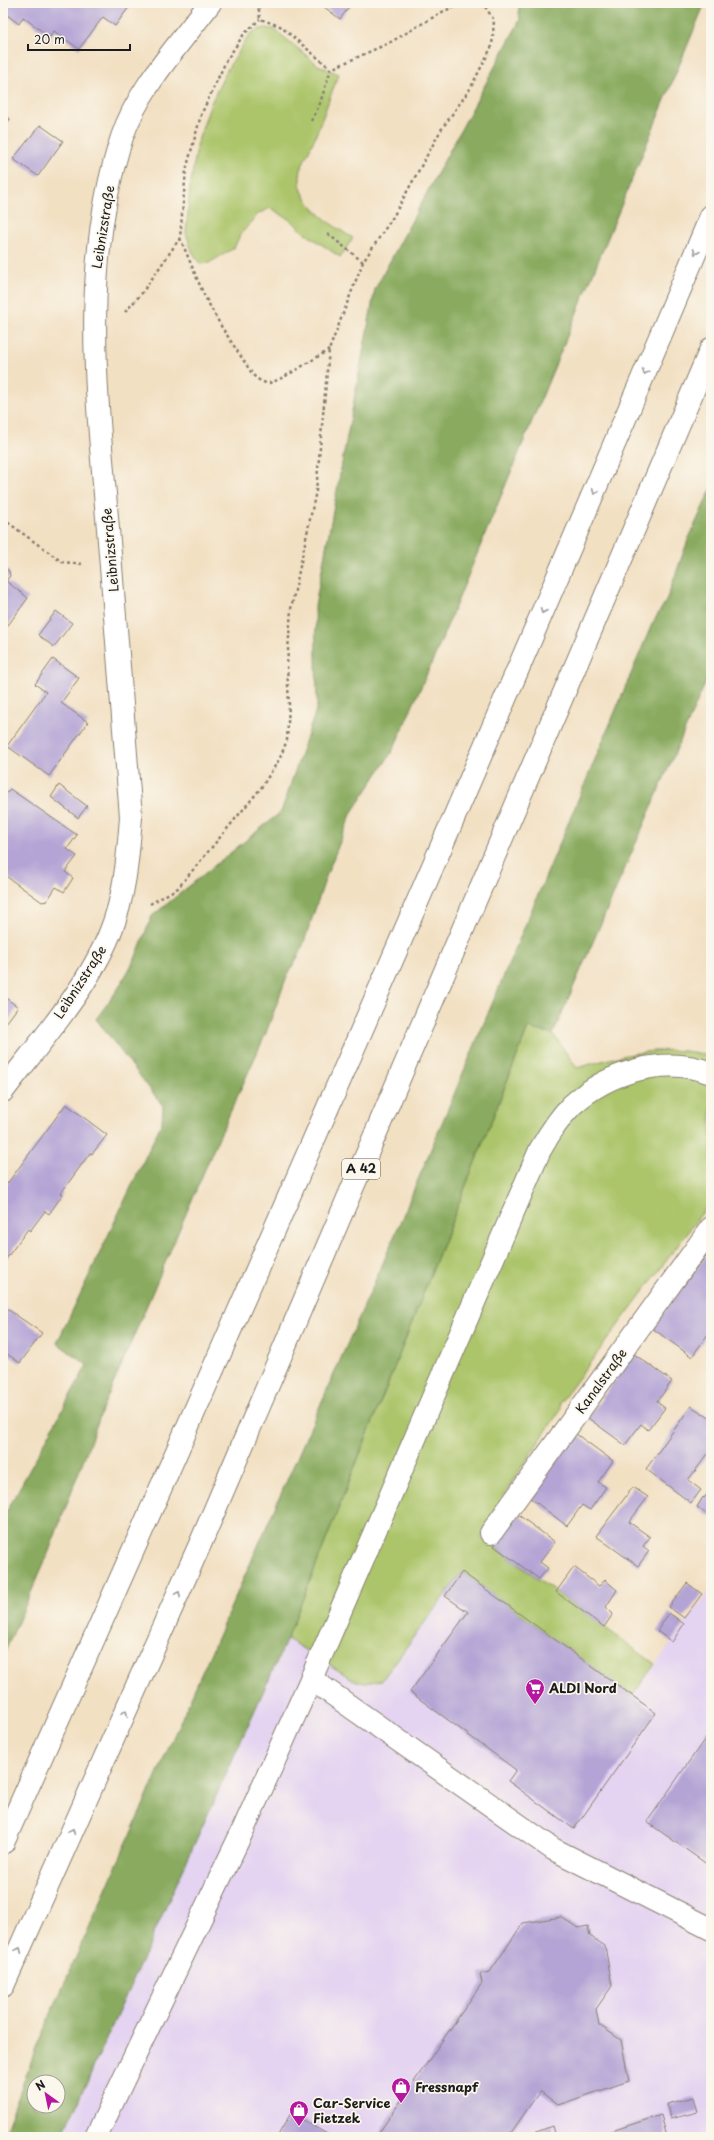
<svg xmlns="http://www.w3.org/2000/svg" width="714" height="2140" viewBox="0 0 714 2140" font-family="'Playpen Sans',sans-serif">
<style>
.built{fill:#e4d3f1}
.green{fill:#acc56b;stroke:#647044}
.forest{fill:#89aa5f;stroke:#52633e;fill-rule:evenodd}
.building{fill:#b4a4d5}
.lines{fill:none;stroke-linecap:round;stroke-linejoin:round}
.minor-casing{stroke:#877e70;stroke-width:24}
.highway-casing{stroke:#877e70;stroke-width:24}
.path{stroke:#877e70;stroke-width:2.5;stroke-dasharray:3 3;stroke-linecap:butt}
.minor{stroke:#fff;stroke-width:22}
.highway{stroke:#fff;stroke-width:22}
.oneway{stroke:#999}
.labels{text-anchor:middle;stroke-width:3.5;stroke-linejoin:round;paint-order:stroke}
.shield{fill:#fbf7ec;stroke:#5f5e5a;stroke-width:1}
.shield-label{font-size:12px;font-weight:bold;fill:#1c1c1c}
.street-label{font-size:13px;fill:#1c1c1c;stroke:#fbf7ec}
.poi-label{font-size:13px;font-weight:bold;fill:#1c1c1c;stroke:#fbf7ec;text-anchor:start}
</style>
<rect width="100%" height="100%" fill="#fbf7ec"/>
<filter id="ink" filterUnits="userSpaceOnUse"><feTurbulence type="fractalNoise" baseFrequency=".025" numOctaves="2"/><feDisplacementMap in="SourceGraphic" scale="8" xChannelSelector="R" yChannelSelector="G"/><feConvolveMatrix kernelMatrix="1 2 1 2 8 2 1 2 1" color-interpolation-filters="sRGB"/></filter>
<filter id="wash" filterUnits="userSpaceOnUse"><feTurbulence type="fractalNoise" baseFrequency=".012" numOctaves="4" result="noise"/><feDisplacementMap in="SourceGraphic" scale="16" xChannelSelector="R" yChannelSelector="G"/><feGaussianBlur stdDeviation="0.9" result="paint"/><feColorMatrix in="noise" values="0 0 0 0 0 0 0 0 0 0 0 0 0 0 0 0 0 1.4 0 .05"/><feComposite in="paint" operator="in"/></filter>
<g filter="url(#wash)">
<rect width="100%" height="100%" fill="#f2e0c3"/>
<path class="built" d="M462,1572l170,124 79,-107v548h-649l225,-498 71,42 7,2 13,-1z"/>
<g class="green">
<path d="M265,28l9,1 44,36 21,9c-9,21 -15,42 -24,63 -5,14 -14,25 -15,40 -3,25 34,50 53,61l-13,19 -38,-26 -10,-10 -22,-13 -12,6 -18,21 -6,13 -25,15 -9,1 -8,-13 -6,-18 4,-46 8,-46 13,-38 17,-35 22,-34 7,-4z"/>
<path d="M528,1028l25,6 24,34c45,-13 87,-25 134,-12v145l-151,202 1,6 -48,71 -32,57 174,127 -23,32 -170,-124 -80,108 -17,3 -11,-3 -67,-41z"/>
</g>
<g class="forest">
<path d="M518,3h187l-271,655 -42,94 -40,60 -25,62 -26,77 -14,25 -21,57 -51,113 -112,262 -55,146 -45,102v-138l84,-153 -30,-22 105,-221 1,-16 -67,-87 22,-30 17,-30 17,-43 129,-104 36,-105 -2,-101 60,-317 145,-269z"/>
<path d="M711,489v181l-158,364 -25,-6 -241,611 -225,498h-59l35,-94 342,-773 272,-646 14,-23 22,-61zM34,2082h24v24h-24z"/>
</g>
<g id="blocks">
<g class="building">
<path d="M3,3h129l-17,23 -12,-9 -24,32 -25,-18 -4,6 -27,-20 -4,7 -16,-12z"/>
<path d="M319,3h33l-12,16z"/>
<path d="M3,114l7,5 -7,9z"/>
<path d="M40,125l23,16 -25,35 -25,-17z"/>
<path d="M3,567l6,4 1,5 -4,5 22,17 -25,34z"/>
<path d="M56,611l16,12 -18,24 -16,-12z"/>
<path d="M53,659l26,19 -18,25 27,19 -39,54 -42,-30 39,-54 -11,-8z"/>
<path d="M59,785l28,21 -9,12 -27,-21z"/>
<path d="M10,789l67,46 -10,14 10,7 -12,16 8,6 -9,14 -8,-5 -9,14 -5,1 -39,-28v-76z"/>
<path d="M3,996l15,11 -15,20z"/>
<path d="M66,1104l41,31 -15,19 -2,-1 -29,40 2,1 -14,20 -4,-3 -15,20 -2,-2 -25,34v-82l4,3z"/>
<path d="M711,1249v87l-3,-2 -16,23 -40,-29z"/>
<path d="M3,1306l39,27 -22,30 -17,-12z"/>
<path d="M634,1354l38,27 -15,21 8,6 -17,22 -7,-6 -16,21 -37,-27z"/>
<path d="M691,1406l20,13v31l-23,30 13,10 -10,13 -45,-34z"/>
<path d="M576,1434l37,27 -15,21 8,5 -16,23 -8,-5 -15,21 -38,-29z"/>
<path d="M633,1487l15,10 -19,25 21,15 -7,9 6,5 -11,15 -42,-30z"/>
<path d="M711,1490v27l-14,-10 6,-10 1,1z"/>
<path d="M517,1514l38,28 -15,20 8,6 -9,11 -45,-33z"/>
<path d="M574,1567l25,19 6,-6 12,10 -11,17 7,7 -9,13 -48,-35z"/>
<path d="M462,1572l194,141 -82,116 -66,-48 8,-11 -106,-78 58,-80 -23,-16z"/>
<path d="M687,1583l15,11 -18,24 -15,-11z"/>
<path d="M669,1613l15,11 -12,18 -15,-11z"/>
<path d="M711,1730v137l-64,-45z"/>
<path d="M561,1917l17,11 10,-2 2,10 15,10 7,40 -16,23 3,16 22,15 8,41 -71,24 -18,-14 -32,46h-132l106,-154 -2,-9 10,-2 33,-49z"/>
<path d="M694,2097l4,15 -28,7 -3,-15z"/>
<path d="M291,2113l41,24h-55z"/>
<path d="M661,2115l6,22h-74z"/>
<path d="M552,2126l3,11h-31z"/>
</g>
</g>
</g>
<g filter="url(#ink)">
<use href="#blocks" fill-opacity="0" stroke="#877e70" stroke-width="1"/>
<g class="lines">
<defs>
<g id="minor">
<path d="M3,1091c36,-48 85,-103 107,-158 15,-36 18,-77 21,-116 -8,-96 -15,-192 -23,-288 -11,-131 -28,-264 14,-392 17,-50 57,-92 88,-134"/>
<path d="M491,1533l220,-305"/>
<path d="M311,1679l242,170 158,80"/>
<path d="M96,2137l147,-307 68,-151 229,-529c9,-16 19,-32 32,-45 36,-33 92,-50 139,-32"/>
</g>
<g id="highway">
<path d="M3,1843c241,-540 478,-1082 708,-1627"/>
<path d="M3,1986l198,-444 510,-1193"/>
</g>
</defs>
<use href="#minor" class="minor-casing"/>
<use href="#highway" class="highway-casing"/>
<g class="path">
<path d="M258,3l2,16 20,7 51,43 58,-26 55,-32 20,-8"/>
<path d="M311,121l8,-15 12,-37"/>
<path d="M328,234l35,28"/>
<path d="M180,238l24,57 17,31 32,49c4,4 9,8 16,8 12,-2 47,-26 60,-33"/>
<path d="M125,312l17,-19 38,-55 6,-68 15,-55 25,-54 18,-27 16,-15"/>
<path d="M3,519l59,43 21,2"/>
<path d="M150,904l28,-16 83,-100 19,-30 7,-18 2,-35 -2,-40 4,-56 25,-118 13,-141 34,-88 30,-45 48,-87 29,-41 22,-43 2,-26 -10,-15 -10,-2"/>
</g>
<use href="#minor" class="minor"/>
<use href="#highway" class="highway"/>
</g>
<defs><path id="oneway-chevron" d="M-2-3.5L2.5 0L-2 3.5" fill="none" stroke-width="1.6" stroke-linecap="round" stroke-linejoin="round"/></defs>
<g class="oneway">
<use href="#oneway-chevron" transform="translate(696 252) rotate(113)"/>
<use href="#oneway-chevron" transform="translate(645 372) rotate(113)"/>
<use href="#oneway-chevron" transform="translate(595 492) rotate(113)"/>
<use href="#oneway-chevron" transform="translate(543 611) rotate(113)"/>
<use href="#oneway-chevron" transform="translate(178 1594) rotate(-66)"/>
<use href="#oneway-chevron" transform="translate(125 1713) rotate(-66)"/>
<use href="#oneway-chevron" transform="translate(72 1831) rotate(-66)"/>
<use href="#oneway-chevron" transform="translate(19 1950) rotate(-66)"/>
</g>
</g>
<defs>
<symbol id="supermarket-pin" viewBox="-11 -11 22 30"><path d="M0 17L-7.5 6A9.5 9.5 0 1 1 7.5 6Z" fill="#b5179e" stroke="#fbf7ec"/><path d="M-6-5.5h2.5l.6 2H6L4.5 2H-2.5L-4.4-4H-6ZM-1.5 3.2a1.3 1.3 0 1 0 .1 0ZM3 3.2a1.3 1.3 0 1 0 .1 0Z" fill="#fff"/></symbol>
<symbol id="shop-pin" viewBox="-11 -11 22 30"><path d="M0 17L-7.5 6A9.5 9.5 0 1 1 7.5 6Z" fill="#b5179e" stroke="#fbf7ec"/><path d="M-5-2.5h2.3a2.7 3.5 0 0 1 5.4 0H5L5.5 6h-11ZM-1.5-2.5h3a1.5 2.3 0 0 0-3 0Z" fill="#fff"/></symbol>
</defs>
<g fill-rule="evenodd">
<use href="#supermarket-pin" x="524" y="1677" width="22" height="30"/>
<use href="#shop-pin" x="390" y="2076" width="22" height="30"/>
<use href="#shop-pin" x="288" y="2099" width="22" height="30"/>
</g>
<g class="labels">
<rect class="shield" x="342" y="1159" width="38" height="20" rx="3"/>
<g class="shield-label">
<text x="361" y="1173">A 42</text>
</g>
<g class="street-label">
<text transform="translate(103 227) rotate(-81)" y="5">Leibnizstraße</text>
<text transform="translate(110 550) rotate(-95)" y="5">Leibnizstraße</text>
<text transform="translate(80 982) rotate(-57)" y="5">Leibnizstraße</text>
<text transform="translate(601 1381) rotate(-54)" y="5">Kanalstraße</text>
</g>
<g class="poi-label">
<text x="549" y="1693">ALDI Nord</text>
<text x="415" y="2092">Fressnapf</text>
<text x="313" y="2108">Car-Service<tspan x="313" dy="15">Fietzek</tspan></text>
</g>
</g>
<rect width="714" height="2140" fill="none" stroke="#fbf7ec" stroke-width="16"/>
<g transform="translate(46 2094) rotate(327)"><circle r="19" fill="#fbf7ec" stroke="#a29f99"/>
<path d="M0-3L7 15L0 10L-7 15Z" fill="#b5179e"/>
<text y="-6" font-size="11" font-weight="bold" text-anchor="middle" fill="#1c1c1c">N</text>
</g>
<path d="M28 44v6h102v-6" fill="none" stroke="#1c1c1c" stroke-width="2"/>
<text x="34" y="44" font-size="12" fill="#1c1c1c" stroke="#fbf7ec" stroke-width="3" paint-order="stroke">20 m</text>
</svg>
